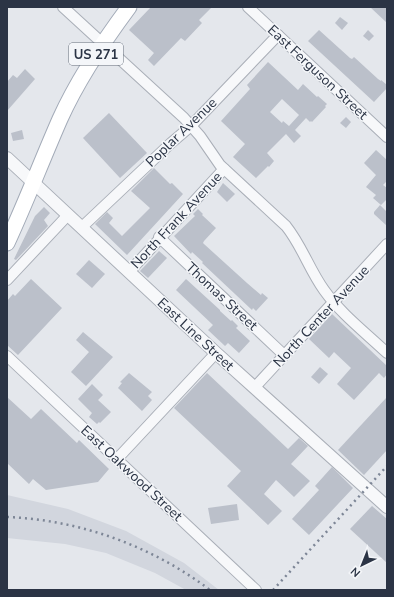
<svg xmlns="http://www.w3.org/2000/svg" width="394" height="597" viewBox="0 0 394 597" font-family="'Nunito Sans',sans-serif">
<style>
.built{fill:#d2d6de}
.building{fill:#bbc0ca;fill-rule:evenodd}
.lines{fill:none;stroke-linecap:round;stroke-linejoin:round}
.minor-casing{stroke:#a9aeb7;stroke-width:12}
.tertiary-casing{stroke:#a9aeb7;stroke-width:14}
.primary-casing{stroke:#a3abb8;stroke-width:17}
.minor{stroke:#f7f8fa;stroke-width:10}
.tertiary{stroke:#f7f8fa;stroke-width:12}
.primary{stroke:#fff;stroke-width:15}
.rail{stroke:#7d8696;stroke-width:2.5;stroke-dasharray:2 4;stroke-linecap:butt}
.labels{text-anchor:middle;stroke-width:3;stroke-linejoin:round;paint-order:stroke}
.shield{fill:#f4f6f9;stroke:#676e7b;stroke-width:1}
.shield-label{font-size:13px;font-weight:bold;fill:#2b3445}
.street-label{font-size:14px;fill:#2b3445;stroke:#f4f6f9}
</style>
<rect width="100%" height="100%" fill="#e4e7ec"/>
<path class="built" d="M7,495l61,14 58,22 58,32 35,27h-33l-31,-17 -49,-20 -41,-9 -58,-6z"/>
<g class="building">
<path d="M151,7h61l-13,13 3,3 -17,18 -4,-3 -27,28 -6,-6 6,-7 -25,-23z"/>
<path d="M370,7h17v16z"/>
<path d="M340,17l8,6 -6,7 -7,-7z"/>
<path d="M319,30l31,28 2,1 2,-2 24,22 3,2v-1l6,5v3l-13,14 -66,-61z"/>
<path d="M368,30l6,6 -5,5 -6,-5z"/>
<path d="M268,62l30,28 5,-6 14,13 1,-1 9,8 -2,2 1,1 -14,15 -1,-1 -1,1 -4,-4 -11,12 6,6 -7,7 -8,-9 -19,19 7,8 -5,6 -1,-1 -12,12 -23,-21 12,-13 -24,-23 29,-32 -3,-4zM282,99l17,16 -10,11 -6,-5 -1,2 -12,-11z"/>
<path d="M25,69l10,10 -28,32v-29l6,-7 4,3z"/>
<path d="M109,113l38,40 -27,25 -37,-40z"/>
<path d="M346,117l5,5 -5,6 -6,-5z"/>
<path d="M22,130l2,9 -11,2 -2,-8z"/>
<path d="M376,150l11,10v21l-4,4 4,3v11l-6,6 -8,-7 3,-3 -10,-8 10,-12 -12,-12z"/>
<path d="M154,168l16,16 2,-1 11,11 -56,61 -32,-31 12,-12 6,6 -4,5 13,13 28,-28 -19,-17z"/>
<path d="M223,183l12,11 -8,8 -10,-10z"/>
<path d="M380,205l7,7v14l-13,-12v-2z"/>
<path d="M44,207l6,6 -6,7 4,6 -32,34 -2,-1 21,-43z"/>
<path d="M198,209l5,5 -1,1 14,13 -12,13 -1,2 1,1 43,39 14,12 1,-2 6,5 -12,13 -3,-3 -1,2 -50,-47 1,-1 -11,-10 -1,2 -17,-18 21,-20 -2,-2z"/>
<path d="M159,251l8,7 -19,20 -8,-7z"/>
<path d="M89,260l16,14 -13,14 -16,-14z"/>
<path d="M31,279l31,29 -44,47 -11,-10v-44l6,-7 2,2z"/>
<path d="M186,279l34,31v1l11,10 1,-1 6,6 -2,2 14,13 -11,12 -11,-10 -3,3 -17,-16 5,-5 -37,-35z"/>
<path d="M332,314l55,52v8l-3,4 -5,-5 -25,27 -17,-16 14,-16 -17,-16 -5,6 -20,-19z"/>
<path d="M83,332l30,25 -27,29 -15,-14 18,-20 -13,-12z"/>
<path d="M320,367l8,7 -9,10 -8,-7z"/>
<path d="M129,373l23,19 -4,4 4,4 -10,11 -24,-23 4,-5 -2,-1z"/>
<path d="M207,373l81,76 11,-11 9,8 -17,18 19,17 -16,16 -18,-17 -12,14 18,17 -14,14 -41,-39 14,-15 -67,-63z"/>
<path d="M92,384l11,11 -5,5 13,12 -11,11 -1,-1 -2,2 -8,-7 3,-4 -14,-14z"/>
<path d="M7,397l24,22 10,-10 36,34 2,-3 30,29 -11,13 -52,8 -13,-11 -4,5 -22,-21z"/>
<path d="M387,397v53l-23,25 -26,-25z"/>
<path d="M332,467l21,21 -44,47 -17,-16 27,-29 -4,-4z"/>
<path d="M237,504l2,16 -28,4 -3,-16z"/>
<path d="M372,506l15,13v44l-37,-34z"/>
</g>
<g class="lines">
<defs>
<g id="minor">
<path d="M63,7l121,111 16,18 20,29 66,61c16,20 23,43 38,64 17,24 42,43 63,63"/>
<path d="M248,7l139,130"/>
<path d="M82,227l89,-84 20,-17 87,-91"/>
<path d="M159,237l125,118"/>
<path d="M129,272l95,-103"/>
<path d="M7,280l61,-65"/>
<path d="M7,356l249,234"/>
<path d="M255,387l132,-143"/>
<path d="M117,459l99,-106"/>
</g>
<path id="tertiary" d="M7,158l209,195 171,154"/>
<path id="primary" d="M7,243c19,-41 35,-83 53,-124 18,-40 43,-77 69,-112"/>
</defs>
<use href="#minor" class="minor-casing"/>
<use href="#tertiary" class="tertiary-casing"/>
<use href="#primary" class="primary-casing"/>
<use href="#minor" class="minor"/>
<use href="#tertiary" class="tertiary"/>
<use href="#primary" class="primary"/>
<g class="rail">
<path d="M7,517c73,3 145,29 203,73"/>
<path d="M273,590l114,-124"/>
</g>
</g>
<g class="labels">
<rect class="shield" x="69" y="43" width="54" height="22" rx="3"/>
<g class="shield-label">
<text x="96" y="59">US 271</text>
</g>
<g class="street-label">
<text transform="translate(318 72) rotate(43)" y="5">East Ferguson Street</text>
<text transform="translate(181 132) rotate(-44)" y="5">Poplar Avenue</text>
<text transform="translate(176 220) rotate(-47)" y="5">North Frank Avenue</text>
<text transform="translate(222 296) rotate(43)" y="5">Thomas Street</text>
<text transform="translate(321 316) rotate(-47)" y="5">North Center Avenue</text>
<text transform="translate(196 334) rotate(43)" y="5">East Line Street</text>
<text transform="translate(132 473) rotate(43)" y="5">East Oakwood Street</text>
</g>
</g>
<rect width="394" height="597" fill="none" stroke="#2b3445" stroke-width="16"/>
<g transform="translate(362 565) rotate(223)" stroke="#f4f6f9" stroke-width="3" paint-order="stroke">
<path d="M0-3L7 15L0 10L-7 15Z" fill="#2b3445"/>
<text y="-6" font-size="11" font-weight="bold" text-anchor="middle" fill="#2b3445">N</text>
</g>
</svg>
